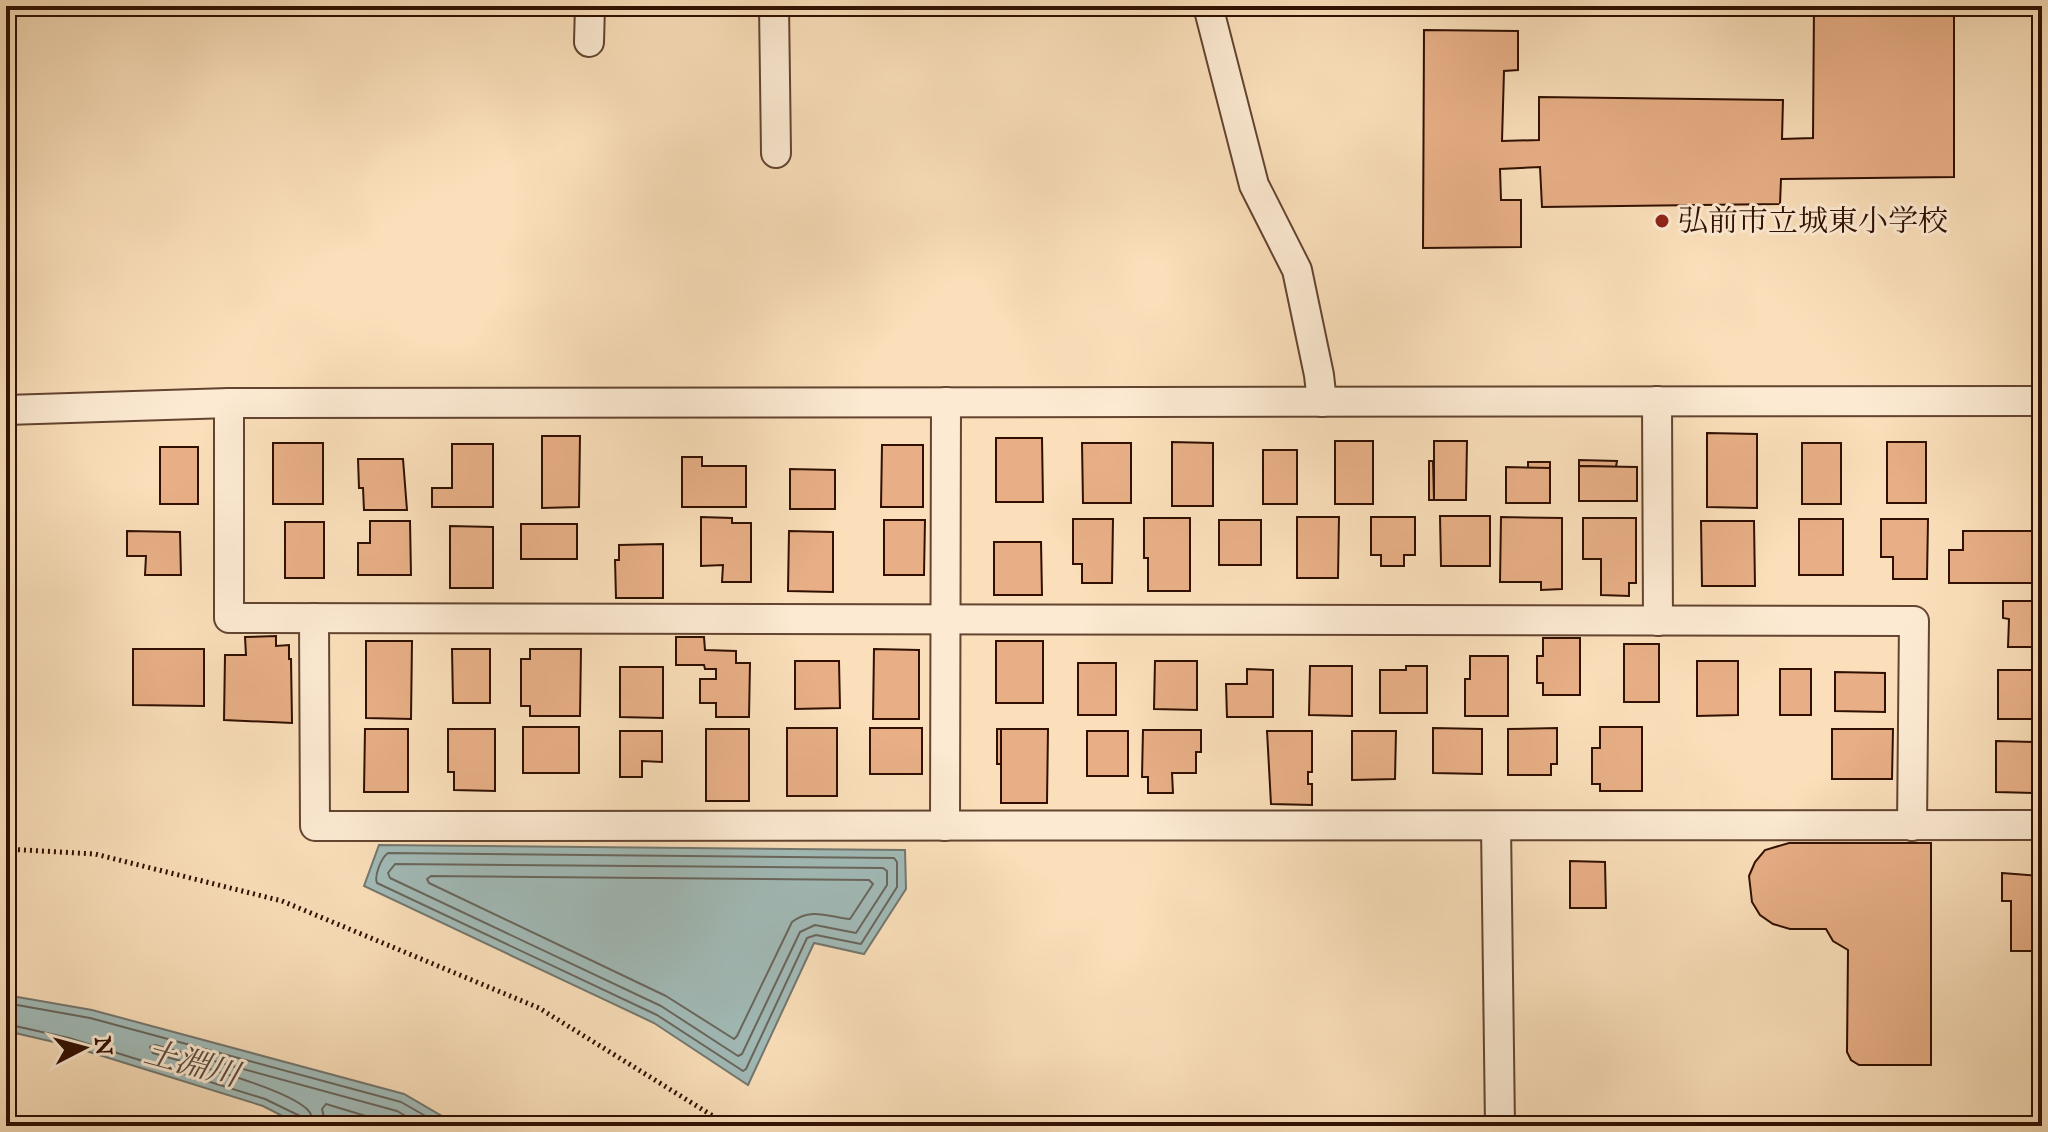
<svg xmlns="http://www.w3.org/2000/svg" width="2048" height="1132" viewBox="0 0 2048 1132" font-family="'IM FELL English','Noto Serif JP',serif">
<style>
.water{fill:#a1bbb8;stroke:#74776f;stroke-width:2}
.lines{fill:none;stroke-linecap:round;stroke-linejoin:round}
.shore{stroke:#69665d;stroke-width:2}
.building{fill:#e8af86;stroke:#311002;stroke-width:2}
.minor-casing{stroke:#634430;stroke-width:32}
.path{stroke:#311002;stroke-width:5;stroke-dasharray:2 4;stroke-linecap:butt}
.minor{stroke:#fcead2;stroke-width:28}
.poi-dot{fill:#8f2418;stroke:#fcead2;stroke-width:3}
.labels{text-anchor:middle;stroke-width:6;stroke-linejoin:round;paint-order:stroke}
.poi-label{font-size:30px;fill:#311002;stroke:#fcead2;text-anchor:start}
.water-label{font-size:32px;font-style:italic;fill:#584c42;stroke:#fcead2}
</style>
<rect width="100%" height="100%" fill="#fadfba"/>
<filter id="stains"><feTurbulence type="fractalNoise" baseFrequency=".0025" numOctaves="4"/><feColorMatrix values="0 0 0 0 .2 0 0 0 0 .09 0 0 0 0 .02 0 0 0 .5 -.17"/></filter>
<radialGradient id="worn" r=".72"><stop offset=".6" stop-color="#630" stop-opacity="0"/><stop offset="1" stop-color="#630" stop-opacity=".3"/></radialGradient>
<g class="water">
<path d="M379,845l526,5 1,39 -42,65 -50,-11 -66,142 -94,-62 -290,-137z"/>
<path d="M6,995l86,15 312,84 55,32h-157l-39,-20 -196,-61 -61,-14z"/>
</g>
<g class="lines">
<g class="shore">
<path d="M388,853l506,5 3,4v25l-36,57 -45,-9 -9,3 -61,131 -3,2 -86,-56 -280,-132c-3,-7 4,-25 11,-30z"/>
<path d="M395,864l488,4 4,3v14l-31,48 -41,-8 -15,7 -58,122 -4,2 -77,-50 -271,-128 -2,-5z"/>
<path d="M431,876l438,4 4,4 -23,35c-21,-2 -39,-12 -58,3l-55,114 -3,3 -68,-43 -237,-113 -2,-4z"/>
<path d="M6,1003l84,15 311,84 42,24"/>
<path d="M6,1024l63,14 196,61 35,17 4,10"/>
<path d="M314,1126c-1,-7 -2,-12 -7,-17 -26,-23 -118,-45 -154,-56l-3,-6 5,-2 242,66 26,15"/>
<path d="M326,1126l-4,-17 4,-5 73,22"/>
</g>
</g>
<g class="building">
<path d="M1814,6h140v171l-173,2 -1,25 -238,3 -2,-40 -40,2 1,31h20v47l-98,1 1,-218 94,1v39l-14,1 -2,70 37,-1v-43l244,3 -1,39 31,-1z"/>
<path d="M1707,433l50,1v74l-50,-1z"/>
<path d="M542,436h38l-1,71 -37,1z"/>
<path d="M996,438h46l1,64h-47z"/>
<rect x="1335" y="441" width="38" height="63"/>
<path d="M1434,441h33l-1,59h-32z"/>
<path d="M1172,442l41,1v63h-41z"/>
<rect x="1887" y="442" width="39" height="61"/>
<rect x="273" y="443" width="50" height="61"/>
<path d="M1082,443h49v60h-48z"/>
<rect x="1802" y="443" width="39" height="61"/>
<path d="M452,444h41v63h-61v-19h20z"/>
<path d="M882,445h41v62h-42z"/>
<rect x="160" y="447" width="38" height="57"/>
<rect x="1263" y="450" width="34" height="54"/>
<path d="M682,457h20v9h44v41h-64z"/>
<path d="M358,459h45l4,51h-43l-1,-22h-4z"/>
<path d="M1579,460l38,1 -1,6 -37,-1z"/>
<path d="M1429,461h4l1,39h-5z"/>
<rect x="1528" y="462" width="22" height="6"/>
<path d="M1579,466l58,1v34h-58z"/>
<path d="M1506,467l44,1v35h-44z"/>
<path d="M790,469l45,1v39h-45z"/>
<path d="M1440,516h50v50h-49z"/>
<path d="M701,517l31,1v5h19v59h-29l1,-17 -22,1z"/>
<path d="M1297,517h42l-1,61h-41z"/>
<path d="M1371,517h44v38h-11v11h-23v-11h-10z"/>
<path d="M1501,517l61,1v71l-21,1v-8h-41z"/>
<path d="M1144,518h46v73h-42v-33h-4z"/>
<path d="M1583,518h53v65h-7v13l-28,-1v-36h-18z"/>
<path d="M1073,519h40l-1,64h-30v-19h-9z"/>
<rect x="1799" y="519" width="44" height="56"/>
<path d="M1881,519h47l-1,60h-34v-22h-12z"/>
<path d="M884,520h41l-1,55h-40z"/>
<rect x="1219" y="520" width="42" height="45"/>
<path d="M370,521h40l1,54h-53v-32h12z"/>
<path d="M1701,521h53l1,65h-53z"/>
<rect x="285" y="522" width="39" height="56"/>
<rect x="521" y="524" width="56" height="35"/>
<path d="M450,526l43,1v61h-43z"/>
<path d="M127,531l53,1 1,43h-36l1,-19h-19z"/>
<path d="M789,531l44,1v60l-45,-1z"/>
<path d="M1963,531h79v52h-93v-33h14z"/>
<path d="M994,542h47l1,53h-48z"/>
<path d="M663,544v54h-47l-1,-38h4v-15z"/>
<path d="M2003,601h39v46h-34l1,-28 -6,-1z"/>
<path d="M276,636v10l13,-1v14h2l1,64 -68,-3 1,-65h21l-1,-18z"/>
<path d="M676,637h28l1,13 31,1v12h14l-1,54h-33v-14h-16v-24h16v-10h-11l-1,-4h-28z"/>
<path d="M1543,638h37v57h-37v-12h-6v-27h6z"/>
<path d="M366,641h46l-1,78 -45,-1z"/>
<rect x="996" y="641" width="47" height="62"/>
<rect x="1624" y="644" width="35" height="58"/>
<path d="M133,649h71v57l-71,-1z"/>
<path d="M452,649h38v54h-37z"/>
<path d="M530,649h51l-1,67h-50v-10h-9v-47h9z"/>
<path d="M874,649l45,1v69h-46z"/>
<path d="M1470,656h38v60h-43v-37h5z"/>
<path d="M795,661h44l1,47 -45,1z"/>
<path d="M1155,661h42v49l-43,-1z"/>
<path d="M1697,661h41v54l-41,1z"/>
<rect x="1078" y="663" width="38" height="52"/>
<path d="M1310,666h42v50l-43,-1z"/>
<path d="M1406,666h21v47h-47v-43h26z"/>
<path d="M620,667h43v51l-43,-1z"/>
<path d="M1247,669l26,1v47h-46l-1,-33h21z"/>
<rect x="1780" y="669" width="31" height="46"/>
<rect x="1998" y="670" width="44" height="49"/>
<path d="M1835,672l50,1v39l-50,-1z"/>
<rect x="523" y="727" width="56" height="46"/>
<path d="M1600,727h42v64h-42v-7h-8v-36h8z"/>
<rect x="787" y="728" width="50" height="68"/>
<rect x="870" y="728" width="52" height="46"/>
<path d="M1433,728l49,1v45l-49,-1z"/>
<path d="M1557,728v36h-6v11h-43v-46z"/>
<path d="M365,729h43v63h-44z"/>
<path d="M448,729h47v62l-41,-1v-18h-6z"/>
<rect x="706" y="729" width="43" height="72"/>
<path d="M997,729h4l1,35h-5z"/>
<path d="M1001,729h47l-1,74h-46z"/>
<path d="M1832,729h61l-1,50h-60z"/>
<path d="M1143,730h58v22h-5v21h-24l1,20h-25v-16h-6z"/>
<path d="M620,731h42v31l-20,-1v16h-22z"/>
<rect x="1087" y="731" width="41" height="45"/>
<path d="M1267,731h45v41h-4v12h4v21l-41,-1z"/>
<path d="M1352,731h44l-1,48 -43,1z"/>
<path d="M1996,741l40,1v51l-40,-1z"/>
<path d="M1789,843h142v222h-72l-8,-5 -4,-8 1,-102 -15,-9 -7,-12h-36l-17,-5 -13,-9 -8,-13 -3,-26 6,-14 10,-12z"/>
<path d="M1570,861l35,1 1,46h-36z"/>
<path d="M2002,873l40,3v75h-31v-50h-9z"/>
</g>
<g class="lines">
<defs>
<g id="minor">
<path d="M774,6l2,147"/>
<path d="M1208,6l46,179 43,85 22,105 3,27"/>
<path d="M589,42l1,-36"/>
<path d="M1657,401l1,220"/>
<path d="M229,403v215l1685,3 -2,205"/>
<path d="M6,410l223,-7 1813,-2"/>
<path d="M314,618l1,208 1727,-1"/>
<path d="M945,826l1,-424"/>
<path d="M1496,826l4,300"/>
</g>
</defs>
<use href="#minor" class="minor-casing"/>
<path class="path" d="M6,849l89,5 187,47 257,107 190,118"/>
<use href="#minor" class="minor"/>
</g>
<circle class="poi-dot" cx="1662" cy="221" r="8"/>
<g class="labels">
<g class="poi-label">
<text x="1678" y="231">弘前市立城東小学校</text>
</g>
<g class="water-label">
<text transform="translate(192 1063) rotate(15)" y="11">土淵川</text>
</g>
</g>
<rect width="2048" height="1132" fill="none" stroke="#fadfba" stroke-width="32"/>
<rect x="8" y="8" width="2032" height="1116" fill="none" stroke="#311002" stroke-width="4"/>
<rect x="16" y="16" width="2016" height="1100" fill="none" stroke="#311002" stroke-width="2"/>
<g transform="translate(84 1048) rotate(84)" stroke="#fcead2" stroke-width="6" paint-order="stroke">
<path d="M0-6L14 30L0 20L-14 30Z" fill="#311002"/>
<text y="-12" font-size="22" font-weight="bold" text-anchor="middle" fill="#311002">N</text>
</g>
<rect width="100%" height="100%" filter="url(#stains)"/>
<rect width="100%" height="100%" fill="url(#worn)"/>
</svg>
